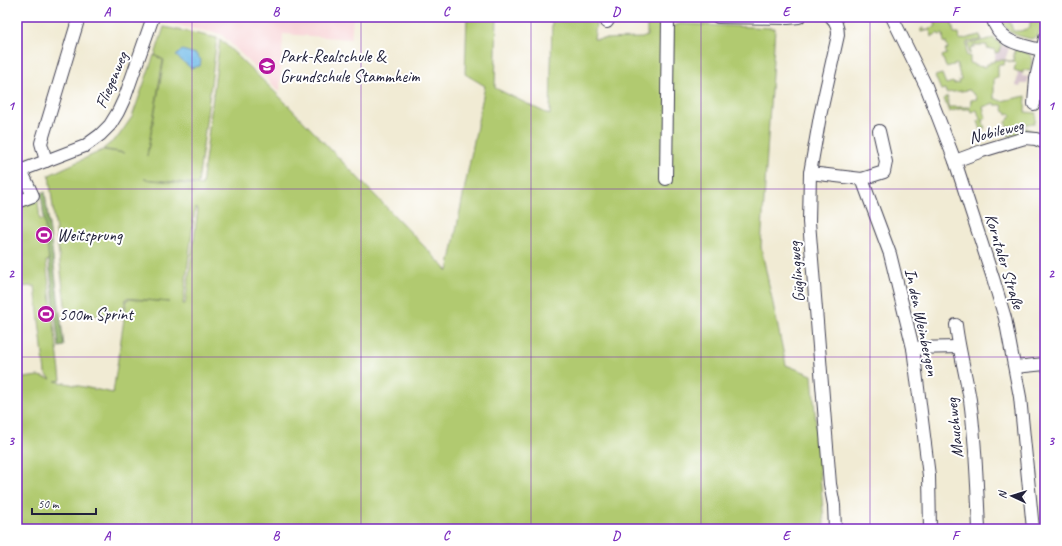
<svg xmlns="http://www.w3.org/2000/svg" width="1062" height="546" viewBox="0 0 1062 546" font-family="Caveat,sans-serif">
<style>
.built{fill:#f7cfd2}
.industrial{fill:#d2bdc6}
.green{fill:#b1ca6f;stroke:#6a7655;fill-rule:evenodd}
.forest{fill:#8cae62;stroke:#57684e}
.water{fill:#6ebae8;stroke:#486e92}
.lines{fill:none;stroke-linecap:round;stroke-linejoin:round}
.minor-casing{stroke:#414052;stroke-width:14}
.minor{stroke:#fff;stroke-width:12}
.grid{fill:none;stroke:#7b2cbf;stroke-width:1;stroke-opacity:0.55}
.labels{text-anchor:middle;stroke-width:4;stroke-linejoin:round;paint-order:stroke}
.poi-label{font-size:17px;fill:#22223b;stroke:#fff;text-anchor:start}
.street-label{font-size:17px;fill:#22223b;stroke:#fff}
.neatline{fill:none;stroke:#7b2cbf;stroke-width:1.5}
.grid-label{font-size:13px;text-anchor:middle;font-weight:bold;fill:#7b2cbf}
</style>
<rect width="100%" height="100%" fill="#fff"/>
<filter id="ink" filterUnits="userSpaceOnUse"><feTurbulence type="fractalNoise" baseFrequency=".025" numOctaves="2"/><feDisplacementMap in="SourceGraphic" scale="8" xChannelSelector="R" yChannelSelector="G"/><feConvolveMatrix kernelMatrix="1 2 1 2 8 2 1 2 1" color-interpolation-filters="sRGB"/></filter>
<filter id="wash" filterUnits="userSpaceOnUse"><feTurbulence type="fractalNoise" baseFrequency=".012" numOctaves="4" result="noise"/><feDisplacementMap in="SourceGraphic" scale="16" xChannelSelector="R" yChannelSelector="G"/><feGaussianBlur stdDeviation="0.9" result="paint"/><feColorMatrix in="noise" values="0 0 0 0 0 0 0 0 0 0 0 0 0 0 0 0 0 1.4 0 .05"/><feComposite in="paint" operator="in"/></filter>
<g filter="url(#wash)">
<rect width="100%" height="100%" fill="#f1ebd4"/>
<path class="built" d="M166,17h187l-2,22 -68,-5 -3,58 -59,-58 -56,-11z"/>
<g class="industrial">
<path d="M1001,45l8,3 -4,12h-10v-7l4,-1z"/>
<path d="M1018,72l5,1 -1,3 7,1 -2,7h-6l-1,3 -4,-1z"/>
</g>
<g class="green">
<path d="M467,17h30l-2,71 55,27 2,-98h45l-3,22 48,-1 5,-2v-16l18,7v2l15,-5 95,4 -14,219 25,118 26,10 12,148 -1,6h-806v-150l21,-3 13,3 -6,-6 -10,-87 -18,1v-97l19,-7 4,37 5,-1 5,42h-4l15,119 -6,1 58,12 14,-94 42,3 -43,-4 -4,21 -56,-7 -17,-137 54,-25 22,3 -22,-4 15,-12 14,-20 22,-62 9,5 -16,96 17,-96 -9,-5 9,-28 53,11 -19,146 -54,-5 58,7 18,-147 59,57 169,175 37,-185 -20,-12zM195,208l3,1 -13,95h-2z"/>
<path d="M936,17h15l3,16h5l1,7 20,-5 1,5 -14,2 -1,11 1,3h3v7l4,1v2l12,1 1,-3h3v-2h4l1,-2h10l8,2 2,-13c16,4 19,5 15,22l-7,-1v3l-9,-3 2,-7 -11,-3 -1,5h-6v13h-4v20l7,3 25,-5 -1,16 11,1 -1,10 -28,4 -1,-5 3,-3v-2l2,-1 -1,-3 -3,1 -1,-3 -2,1 -2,-7h-7l-1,-2 -11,4 3,11 -4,2 3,8 -4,2 -3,-9 2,-2 -3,-9 -6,2 -1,-3h-11l-10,3 -5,-13 1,-2h3v10h22l1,-7 6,-1 -1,-3 -7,-6 -23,3 -1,-4 -4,1 -6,-14 7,-2 4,10 7,-2 1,2 5,-1 -1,-2 3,-1 -4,-16 -11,3 -4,-11 5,-2 -2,-4 3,-1 -2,-7 -2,1 -1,-9 -4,1 -1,-2 -7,4 -1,-7 -9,2v-3l2,-1 1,3 12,-5 -2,-8z"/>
<path d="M1031,17h13l-6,19 -7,3c-15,-4 -22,-4 -30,-19l8,-2 4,13h7l10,-3v-6l2,-1z"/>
<path d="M994,38l7,7 -2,7 -4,1v-3l-8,-2v-3h-13v3h-3l-1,6h-1l-1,-10z"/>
<path d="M1020,127c7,1 12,0 13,7h-15l-9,2 -2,-5z"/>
</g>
<path class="forest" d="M45,192l19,154 -5,1 -18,-153z"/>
<path class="water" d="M182,50l14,4 5,6 -1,6 -9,2 -15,-12z"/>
</g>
<g filter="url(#ink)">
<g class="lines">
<defs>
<g id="minor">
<path d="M718,17l70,1 11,-1"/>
<path d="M831,17c6,5 7,11 7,18l-18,81 -10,57 -1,49 21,262 4,21 1,24"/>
<path d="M892,17l34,69 29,75 38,117 12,40 15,79 13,132"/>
<path d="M992,17c7,26 27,27 49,33"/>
<path d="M607,22l3,-5"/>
<path d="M1034,104l2,-26 9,-40"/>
<path d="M46,161l-5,-18 38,-126"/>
<path d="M955,161l27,-10 43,-13 11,1 9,4"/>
<path d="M17,172l68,-26 15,-11 10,-10 8,-13 7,-15 28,-80"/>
<path d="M810,173l52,6 28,75 23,94 16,128 1,53"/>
<path d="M666,179l2,-162"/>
<path d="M862,179l22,-7 2,-10 -7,-31"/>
<path d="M17,202l16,-6 -12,-26"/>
<path d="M956,325c3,25 10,50 14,75 6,43 7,86 9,129"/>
<path d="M913,348l46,-1"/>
<path d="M1015,367l30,-3"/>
</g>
</defs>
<use href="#minor" class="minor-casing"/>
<use href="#minor" class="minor"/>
</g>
</g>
<path class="grid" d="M192,17v512M361,17v512M531,17v512M701,17v512M870,17v512M17,189h1028M17,357h1028"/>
<defs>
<symbol id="school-disc" viewBox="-11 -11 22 22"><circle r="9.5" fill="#b5179e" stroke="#fff"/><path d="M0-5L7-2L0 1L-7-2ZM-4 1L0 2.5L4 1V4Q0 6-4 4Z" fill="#fff"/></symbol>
<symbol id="stadium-disc" viewBox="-11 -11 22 22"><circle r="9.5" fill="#b5179e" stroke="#fff"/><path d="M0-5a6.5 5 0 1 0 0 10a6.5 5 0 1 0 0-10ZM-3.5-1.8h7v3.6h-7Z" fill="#fff"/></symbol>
</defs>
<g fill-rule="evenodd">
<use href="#school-disc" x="257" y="56" width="20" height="20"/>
<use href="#stadium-disc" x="34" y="225" width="20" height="20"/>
<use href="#stadium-disc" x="36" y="304" width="20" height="20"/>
</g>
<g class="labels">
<g class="poi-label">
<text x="280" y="62">Park-Realschule &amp;<tspan x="280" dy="20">Grundschule Stammheim</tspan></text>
<text x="57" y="241">Weitsprung</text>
<text x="59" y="320">500m Sprint</text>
</g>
<g class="street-label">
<text transform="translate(111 80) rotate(-67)" y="6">Fliegenweg</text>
<text transform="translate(996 131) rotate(-14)" y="6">Nobileweg</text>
<text transform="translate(1005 261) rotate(73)" y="6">Korntaler Straße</text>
<text transform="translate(796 272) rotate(-95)" y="6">Güglingweg</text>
<text transform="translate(922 322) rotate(78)" y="6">In den Weinbergen</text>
<text transform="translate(954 428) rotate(-96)" y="6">Mauchweg</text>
</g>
</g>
<rect width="1062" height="546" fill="none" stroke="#fff" stroke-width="44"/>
<g transform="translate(1012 496) rotate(274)" stroke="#ffffff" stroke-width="3" paint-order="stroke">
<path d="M0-3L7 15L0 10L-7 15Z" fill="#22223b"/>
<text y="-6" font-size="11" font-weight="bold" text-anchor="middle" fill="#22223b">N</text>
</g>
<path d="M32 508v6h64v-6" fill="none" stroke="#22223b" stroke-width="2"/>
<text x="38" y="508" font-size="12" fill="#22223b" stroke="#ffffff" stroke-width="3" paint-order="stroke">50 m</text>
<rect x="22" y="22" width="1018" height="502" class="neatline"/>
<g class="grid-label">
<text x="107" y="16">A</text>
<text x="276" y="16">B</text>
<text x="446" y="16">C</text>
<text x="616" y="16">D</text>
<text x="786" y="16">E</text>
<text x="955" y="16">F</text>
<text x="11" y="110">1</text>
<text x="1051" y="110">1</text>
<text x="11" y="278">2</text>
<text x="1051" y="278">2</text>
<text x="11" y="445">3</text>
<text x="1051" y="445">3</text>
<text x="107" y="540">A</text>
<text x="276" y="540">B</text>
<text x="446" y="540">C</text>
<text x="616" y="540">D</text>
<text x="786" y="540">E</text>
<text x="955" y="540">F</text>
</g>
</svg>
